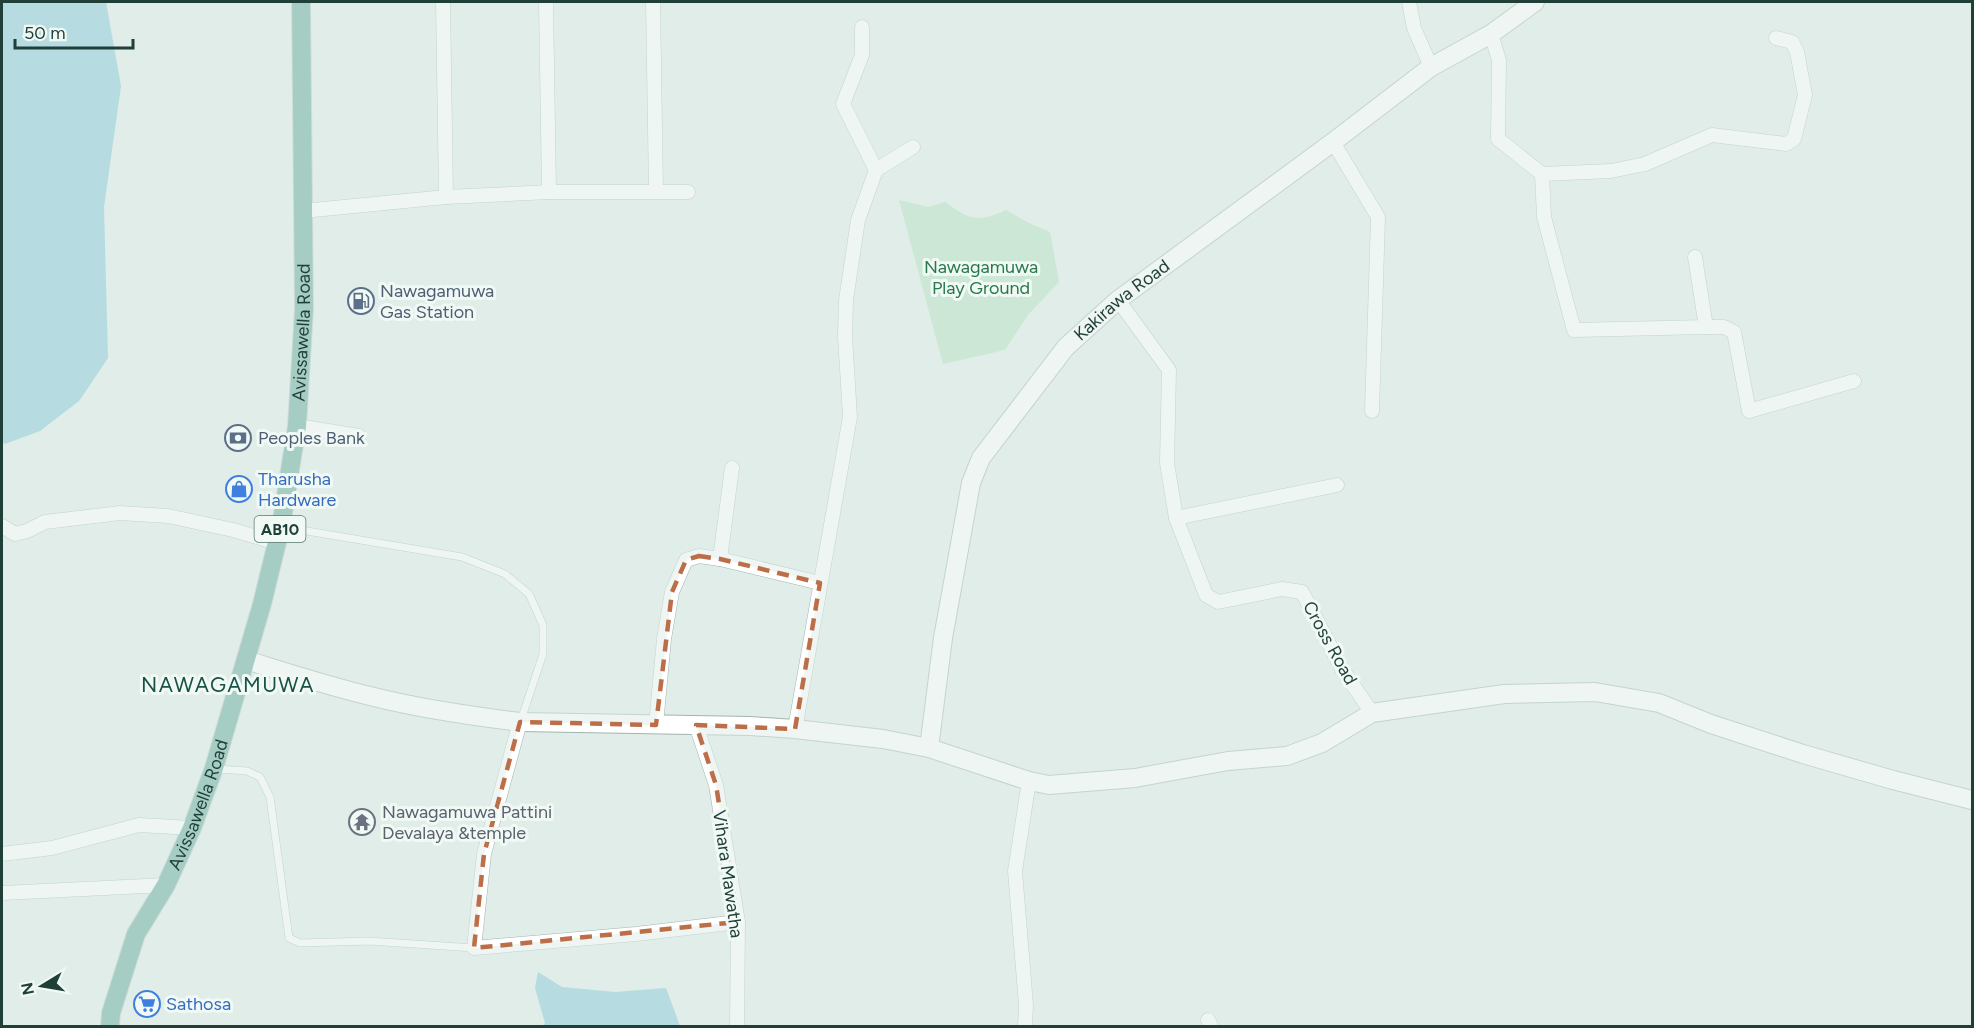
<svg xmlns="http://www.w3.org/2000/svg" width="1974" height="1028" viewBox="0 0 1974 1028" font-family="Figtree,sans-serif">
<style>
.green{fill:#b7e0c4}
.water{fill:#83c6d7}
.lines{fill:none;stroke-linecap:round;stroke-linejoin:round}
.service-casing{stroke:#a2b5b0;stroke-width:8}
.minor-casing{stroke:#a2b5b0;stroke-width:15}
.tertiary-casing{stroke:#a2b5b0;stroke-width:20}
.primary-casing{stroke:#c0c9c7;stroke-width:20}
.service{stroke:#fff;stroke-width:7}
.minor{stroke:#fff;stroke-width:14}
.tertiary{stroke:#fff;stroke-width:18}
.primary{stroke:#61a698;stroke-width:18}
.marked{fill:none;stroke:#bb6e47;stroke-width:4.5;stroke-dasharray:12 8;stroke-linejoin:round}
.labels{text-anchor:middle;stroke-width:6;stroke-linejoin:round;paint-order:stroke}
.shield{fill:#f1f9f5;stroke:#5e7771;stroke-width:1.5}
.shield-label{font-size:16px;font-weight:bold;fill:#1f3f38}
.park-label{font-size:18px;fill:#26794a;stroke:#f1f9f5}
.service-label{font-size:18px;fill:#4e5e75;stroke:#f1f9f5;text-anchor:start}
.street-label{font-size:18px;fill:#1f3f38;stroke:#f1f9f5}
.shop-label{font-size:18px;fill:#366cbe;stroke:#f1f9f5;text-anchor:start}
.worship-label{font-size:18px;fill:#5b616d;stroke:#f1f9f5;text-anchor:start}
.quarter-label{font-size:21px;letter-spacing:1.5px;fill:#1a5247;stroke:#f1f9f5}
</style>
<rect width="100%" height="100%" fill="#e0ede8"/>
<path class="green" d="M899,200l29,7 17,-5c25,18 33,21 61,8l21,12 23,10 9,50 -31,33 -23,35 -62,14z"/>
<g class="water">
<path d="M2,2h104l15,84 -17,121 4,151 -29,43 -39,30 -35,13 -3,-2z"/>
<path d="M538,972l24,15 53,5 51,-4 14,38h-138l3,-3 -10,-35z"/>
</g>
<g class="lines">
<defs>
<g id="service">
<path d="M283,527l179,30 43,17 24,20 14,31v29l-22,66"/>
<path d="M216,769l31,2 13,6 10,20 19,141 11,5 69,-2 105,7"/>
</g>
<g id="minor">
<path d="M443,2l3,195"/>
<path d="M546,2l3,190"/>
<path d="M653,2l3,189"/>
<path d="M1409,2l5,26 17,39"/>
<path d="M862,27v28l-19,49 33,66"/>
<path d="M1491,34l8,26 -1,79 44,35 2,43 30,113 132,-3 -11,-70"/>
<path d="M1333,142l45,75 -6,194"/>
<path d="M1542,174l69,-3 34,-7 67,-29 74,9 8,-5 11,-44 -8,-43 -5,-10 -16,-4"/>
<path d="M303,211l143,-14 103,-5h139"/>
<path d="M1118,300l51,70 -2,93 9,55 30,77 12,7 64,-13 20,3 40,77 30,44"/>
<path d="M1706,327h18l10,5 15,79 105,-30"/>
<path d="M297,426l62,10"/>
<path d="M1176,518l161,-33"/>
<path d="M2,526l13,8 12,-3 18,-9 75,-9 48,3 65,14 44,13"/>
<path d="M720,559l12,-91"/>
<path d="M520,722l-36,132 -10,94 162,-14 102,-12"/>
<path d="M656,725l8,-86 8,-47 14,-32 13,-4 21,3 100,24"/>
<path d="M696,725l20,60 22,137 -1,104"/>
<path d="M795,729l55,-312 -5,-81 1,-36 12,-80 18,-50 37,-23"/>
<path d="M2,854l50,-6 87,-23 53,3"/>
<path d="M2,893l164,-8"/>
<path d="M1208,1020l3,6"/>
<path d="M1025,1026l1,-21 -11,-134 14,-90"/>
</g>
<g id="tertiary">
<path d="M246,660c42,13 85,27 128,37 48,12 97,19 146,25l230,4 45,3 88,10 46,9 100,33 20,4 86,-7 93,-17 59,-5 35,-13 50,-30 132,-19 91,-2 64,11 52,21 92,30 90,26 79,20"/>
<path id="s1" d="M929,748l14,-110 28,-155 10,-25 85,-111 52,-47 215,-158 98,-75 60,-33 44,-32"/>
</g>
<g id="primary">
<path id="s2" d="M110,1026l1,-13 25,-79 30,-49 26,-57 22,-60 48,-164 19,-78 16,-100 7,-117 -3,-307"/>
</g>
</defs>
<use href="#service" class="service-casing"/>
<use href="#minor" class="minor-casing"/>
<use href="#tertiary" class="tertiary-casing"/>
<use href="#primary" class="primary-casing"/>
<use href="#service" class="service"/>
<use href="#minor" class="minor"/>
<use href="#tertiary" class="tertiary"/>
<use href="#primary" class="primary"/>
</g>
<path d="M0 0H1974V1028H0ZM699,556l21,3 100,24 -25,146 -99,-4 20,60 22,137 -264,26 10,-94 36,-132 136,3 16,-133 14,-32z" fill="#e0ede8" fill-opacity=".55" fill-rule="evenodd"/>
<path class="marked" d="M699,556l21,3 100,24 -25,146 -99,-4 20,60 22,137 -264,26 10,-94 36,-132 136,3 16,-133 14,-32z"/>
<defs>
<symbol id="fuel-ring" viewBox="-11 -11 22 22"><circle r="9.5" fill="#f1f9f5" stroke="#5c6f8a" stroke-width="1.5"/><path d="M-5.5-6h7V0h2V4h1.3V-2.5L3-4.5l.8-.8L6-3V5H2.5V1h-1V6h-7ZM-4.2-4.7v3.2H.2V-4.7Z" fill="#5c6f8a"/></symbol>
<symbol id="bank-ring" viewBox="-11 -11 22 22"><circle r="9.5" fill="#f1f9f5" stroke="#5c6f8a" stroke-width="1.5"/><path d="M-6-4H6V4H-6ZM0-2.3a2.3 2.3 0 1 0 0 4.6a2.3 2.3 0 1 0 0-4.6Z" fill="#5c6f8a"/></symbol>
<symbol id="shop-ring" viewBox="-11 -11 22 22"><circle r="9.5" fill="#f1f9f5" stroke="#3f7fe0" stroke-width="1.5"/><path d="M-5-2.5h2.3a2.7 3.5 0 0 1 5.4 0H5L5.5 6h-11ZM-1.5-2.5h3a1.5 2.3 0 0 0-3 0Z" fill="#3f7fe0"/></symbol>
<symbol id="temple-ring" viewBox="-11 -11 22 22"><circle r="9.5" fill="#f1f9f5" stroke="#6b7280" stroke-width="1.5"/><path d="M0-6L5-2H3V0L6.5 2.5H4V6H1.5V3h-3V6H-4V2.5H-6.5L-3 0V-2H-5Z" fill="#6b7280"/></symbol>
<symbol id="supermarket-ring" viewBox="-11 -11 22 22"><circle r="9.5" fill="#f1f9f5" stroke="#3f7fe0" stroke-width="1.5"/><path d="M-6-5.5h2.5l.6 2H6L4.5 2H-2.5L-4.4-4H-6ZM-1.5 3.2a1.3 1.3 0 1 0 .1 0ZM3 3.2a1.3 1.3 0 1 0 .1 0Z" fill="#3f7fe0"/></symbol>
</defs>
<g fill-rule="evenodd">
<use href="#fuel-ring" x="346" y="286" width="30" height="30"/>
<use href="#bank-ring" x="223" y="423" width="30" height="30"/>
<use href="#shop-ring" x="224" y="474" width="30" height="30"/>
<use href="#temple-ring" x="347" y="807" width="30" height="30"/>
<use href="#supermarket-ring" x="132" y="989" width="30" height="30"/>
</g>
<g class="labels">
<rect class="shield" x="254.5" y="516" width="51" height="26" rx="4.5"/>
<g class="shield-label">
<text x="280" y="535">AB10</text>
</g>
<g class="park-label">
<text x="981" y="273">Nawagamuwa<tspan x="981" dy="21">Play Ground</tspan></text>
</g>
<g class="service-label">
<text x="380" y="297">Nawagamuwa<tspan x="380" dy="21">Gas Station</tspan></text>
<text x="258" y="444">Peoples Bank</text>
</g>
<g class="street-label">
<text dy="6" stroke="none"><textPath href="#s1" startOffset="508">Kakirawa Road</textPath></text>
<text dy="6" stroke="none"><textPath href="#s2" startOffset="726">Avissawella Road</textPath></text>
<text transform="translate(1330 643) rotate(61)" y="6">Cross Road</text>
<text dy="6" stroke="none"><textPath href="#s2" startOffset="240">Avissawella Road</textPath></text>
<text transform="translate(728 874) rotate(82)" y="6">Vihara Mawatha</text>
</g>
<g class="shop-label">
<text x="258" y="485">Tharusha<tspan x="258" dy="21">Hardware</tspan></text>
<text x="166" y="1010">Sathosa</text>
</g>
<g class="worship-label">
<text x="382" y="818">Nawagamuwa Pattini<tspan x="382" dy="21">Devalaya &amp;temple</tspan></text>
</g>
<g class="quarter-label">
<text x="228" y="692">NAWAGAMUWA</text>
</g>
</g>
<rect width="1974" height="1028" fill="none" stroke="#1f3f38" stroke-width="6"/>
<g transform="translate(42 986) rotate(259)" stroke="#f1f9f5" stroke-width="4.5" paint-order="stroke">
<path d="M0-4.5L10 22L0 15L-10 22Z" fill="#1f3f38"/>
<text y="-9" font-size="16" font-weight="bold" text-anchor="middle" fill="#1f3f38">N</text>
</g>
<path d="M15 39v9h118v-9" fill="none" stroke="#1f3f38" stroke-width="3"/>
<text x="24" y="39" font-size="18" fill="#1f3f38" stroke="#f1f9f5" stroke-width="4.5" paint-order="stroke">50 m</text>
</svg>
